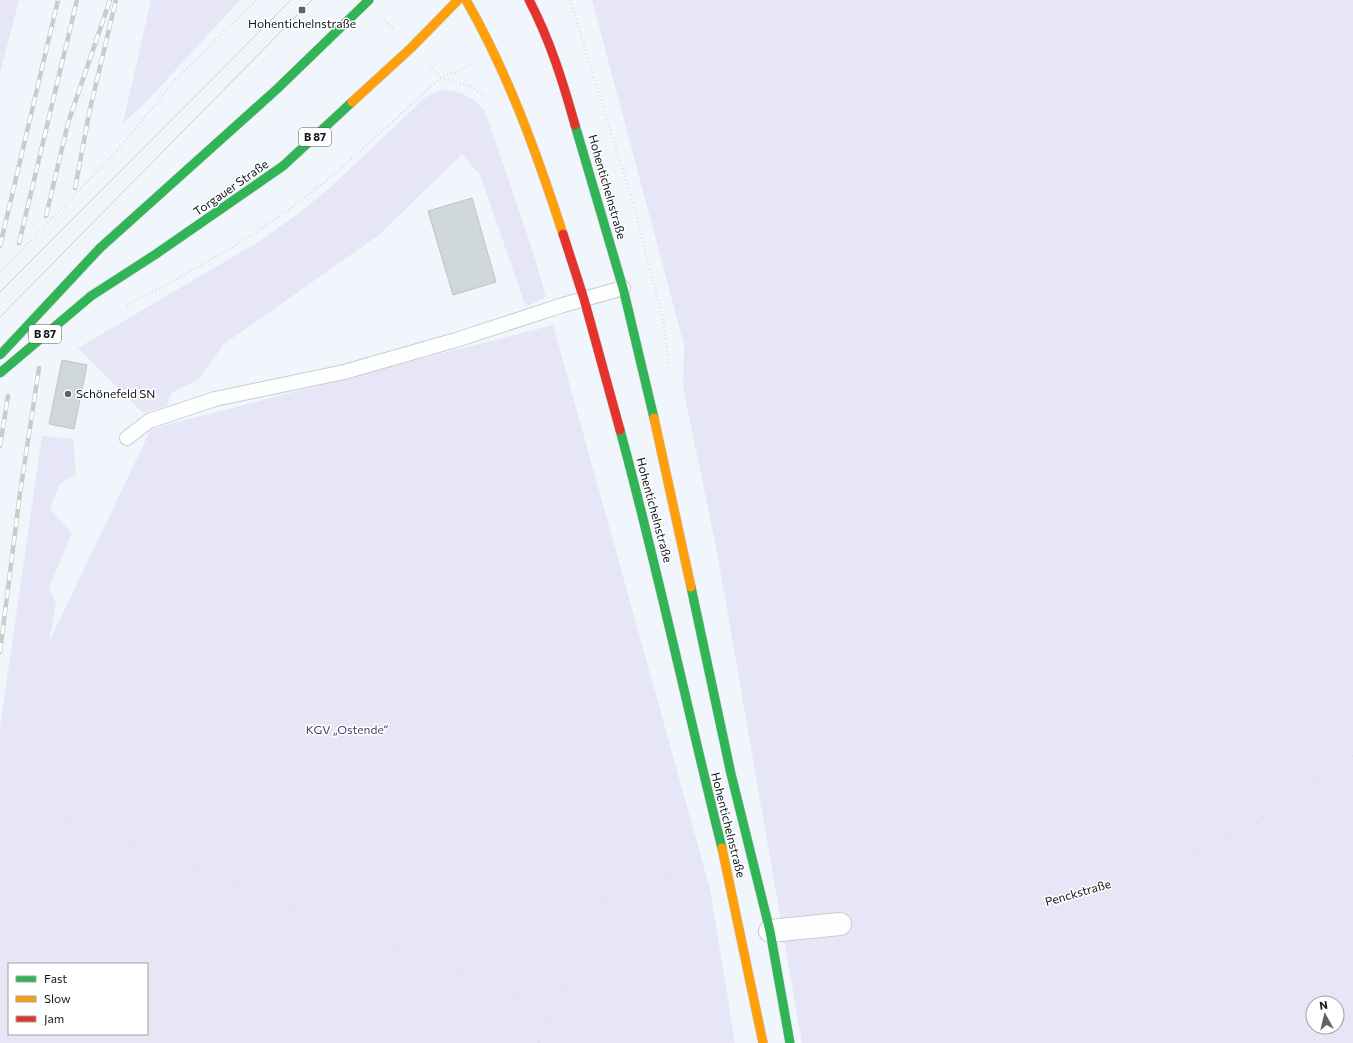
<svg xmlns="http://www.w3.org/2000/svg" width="1353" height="1043" viewBox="0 0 1353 1043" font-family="Commissioner,sans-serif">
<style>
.green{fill:#e6e6f7;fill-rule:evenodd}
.building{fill:#d0d7da;stroke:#bdc3c7}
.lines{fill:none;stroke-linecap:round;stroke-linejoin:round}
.lane-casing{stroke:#c7cdd1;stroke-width:16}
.street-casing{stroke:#c7cdd1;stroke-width:24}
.fast-casing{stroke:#c7cdd1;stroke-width:10}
.slow-casing{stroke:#c7cdd1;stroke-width:10}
.jam-casing{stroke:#c7cdd1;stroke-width:10}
.path{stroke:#dcdfe1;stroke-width:2.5;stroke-dasharray:1 3;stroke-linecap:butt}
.lane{stroke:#fdfefe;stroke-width:14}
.street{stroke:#fdfefe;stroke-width:22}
.fast{stroke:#30b455;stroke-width:9}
.slow{stroke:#ff9f0a;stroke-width:9}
.jam{stroke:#e5322d;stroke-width:9}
.tram{stroke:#cacccc;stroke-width:1}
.rail-casing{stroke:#cacccc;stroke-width:4.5}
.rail{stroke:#fff;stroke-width:3;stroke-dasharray:9;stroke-linecap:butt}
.fast-bridge-casing{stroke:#ced2d4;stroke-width:10;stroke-linecap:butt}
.path-bridge{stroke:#dcdfe1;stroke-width:2.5;stroke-dasharray:1 3;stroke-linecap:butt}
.fast-bridge{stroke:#30b455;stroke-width:9}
.poi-dot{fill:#5e6469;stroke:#fff;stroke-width:1.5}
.labels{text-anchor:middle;stroke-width:3;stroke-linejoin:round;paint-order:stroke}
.shield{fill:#fff;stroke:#585c5f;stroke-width:1}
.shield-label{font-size:11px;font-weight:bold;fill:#10161b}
.poi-label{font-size:12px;fill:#10161b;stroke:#fff}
.street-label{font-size:12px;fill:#10161b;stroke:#fff}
.park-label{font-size:12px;fill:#4b3f6d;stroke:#fff}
</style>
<rect width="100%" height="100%" fill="#f0f6fb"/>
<g class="green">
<path d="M0,0h19l-19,73z"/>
<path d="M151,0h89l-95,103 -22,20z"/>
<path d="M592,0h761v1043h-551l-84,-486 -35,-170 1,-42zM1313,1003h24v24h-24z"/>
<path d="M441,90c19,1 31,6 44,21l48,141 13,45 -20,10 -46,-132 -18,-21 -83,81 -155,109 -26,36 -27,13 -4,13 -24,7 -65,-65 180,-106 40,-28 36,-30 93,-88z"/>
<path d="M553,325l157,564 25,154h-735v-316l42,-291 31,3 3,35 -16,10 -10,25 22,24 -23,55 7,15 -7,39 102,-213zM9,964h138v70h-138z"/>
</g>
<g class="building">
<path d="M472,198l24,84 -43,13 -25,-84z"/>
<path d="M62,360l25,5 -13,64 -25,-5z"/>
</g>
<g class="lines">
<defs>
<path id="lane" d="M127,438l22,-17 66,-22 129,-27 112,-32 107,-35 60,-17"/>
<path id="street" d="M770,931l70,-7"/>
<g id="fast">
<path d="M575,125l48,163 31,130"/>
<path d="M100,248l177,-159 92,-89"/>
<path d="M91,296l65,-42 127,-88 69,-64"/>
<path d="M620,430c38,139 67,279 102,418"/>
<path d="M691,587l40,187 39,157 20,112"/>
</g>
<g id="slow">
<path d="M466,0c42,73 71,154 97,234"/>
<path d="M352,102l59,-54 47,-48"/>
<path d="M654,418l37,169"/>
<path d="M722,848l41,195"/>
</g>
<g id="jam">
<path d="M529,0c21,40 34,82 46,125"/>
<path d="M563,234l21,65 36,131"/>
</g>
</defs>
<use href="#lane" class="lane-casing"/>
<use href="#street" class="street-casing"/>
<use href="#fast" class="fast-casing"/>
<use href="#slow" class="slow-casing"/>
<use href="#jam" class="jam-casing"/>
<g class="path">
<path d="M570,0l63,203 30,117 6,44"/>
<path d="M384,20l10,10"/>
<path d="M429,66l12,12 30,8 15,12"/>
<path d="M117,151l60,-73 80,-78"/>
<path d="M127,305c57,-29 113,-60 165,-98 50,-36 98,-84 144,-125 10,-9 25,-9 35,-19"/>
<path d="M42,809l511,200"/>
<path d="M865,921l172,-16 73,-20 72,-26 70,-34 101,-70"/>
<path d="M539,1043l14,-34 58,-125 32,-16 63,22"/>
</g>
<use href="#lane" class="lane"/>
<use href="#street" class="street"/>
<use href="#fast" class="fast"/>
<use href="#slow" class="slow"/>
<use href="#jam" class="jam"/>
<g class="tram">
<path d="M0,292l291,-292"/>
<path d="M0,317l312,-317"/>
</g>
<defs>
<g id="rail">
<path d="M75,188l15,-79 26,-109"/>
<path d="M46,216l22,-93 42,-123"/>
<path d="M19,243l58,-243"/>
<path d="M0,246l58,-246"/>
<path d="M0,446l8,-50"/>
<path d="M0,652l20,-159 19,-125"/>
</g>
</defs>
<use href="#rail" class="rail-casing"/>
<use href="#rail" class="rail"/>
<defs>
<g id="fast-bridge">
<path d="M0,355l100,-107"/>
<path d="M0,373l91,-77"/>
</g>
</defs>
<use href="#fast-bridge" class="fast-bridge-casing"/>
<path class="path-bridge" d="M0,272l117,-121"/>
<use href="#fast-bridge" class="fast-bridge"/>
</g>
<g class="poi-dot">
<rect x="298" y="6" width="8" height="8" rx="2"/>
<circle cx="68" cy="394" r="4"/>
</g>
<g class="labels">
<g class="shield">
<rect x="299" y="128" width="32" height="18" rx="3"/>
<rect x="29" y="325" width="32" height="18" rx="3"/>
</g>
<g class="shield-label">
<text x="315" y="141">B 87</text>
<text x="45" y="338">B 87</text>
</g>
<g class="poi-label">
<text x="302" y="28">Hohentichelnstraße</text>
<text x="76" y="398" text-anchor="start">Schönefeld SN</text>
</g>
<g class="street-label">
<text transform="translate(607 187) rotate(74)" y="4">Hohentichelnstraße</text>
<text transform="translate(231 188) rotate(-35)" y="4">Torgauer Straße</text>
<text transform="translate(654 510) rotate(75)" y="4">Hohentichelnstraße</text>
<text transform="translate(728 825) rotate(76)" y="4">Hohentichelnstraße</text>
<text transform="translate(1078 893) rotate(-16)" y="4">Penckstraße</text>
</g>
<g class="park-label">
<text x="347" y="734">KGV „Ostende“</text>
</g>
</g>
<rect x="8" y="963" width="140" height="72" fill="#ffffff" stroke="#9fa2a4"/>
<rect x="16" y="976" width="20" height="6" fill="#30b455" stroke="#9fa2a4"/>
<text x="44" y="983" font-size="12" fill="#10161b">Fast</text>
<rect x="16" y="996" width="20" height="6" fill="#ff9f0a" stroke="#9fa2a4"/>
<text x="44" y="1003" font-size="12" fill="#10161b">Slow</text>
<rect x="16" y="1016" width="20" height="6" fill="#e5322d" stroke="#9fa2a4"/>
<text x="44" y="1023" font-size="12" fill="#10161b">Jam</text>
<g transform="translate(1325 1015) rotate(352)"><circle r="19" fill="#ffffff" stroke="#9fa2a4"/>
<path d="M0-3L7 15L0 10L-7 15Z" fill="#5e6469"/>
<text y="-6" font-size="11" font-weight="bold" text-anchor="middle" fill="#10161b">N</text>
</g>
</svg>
